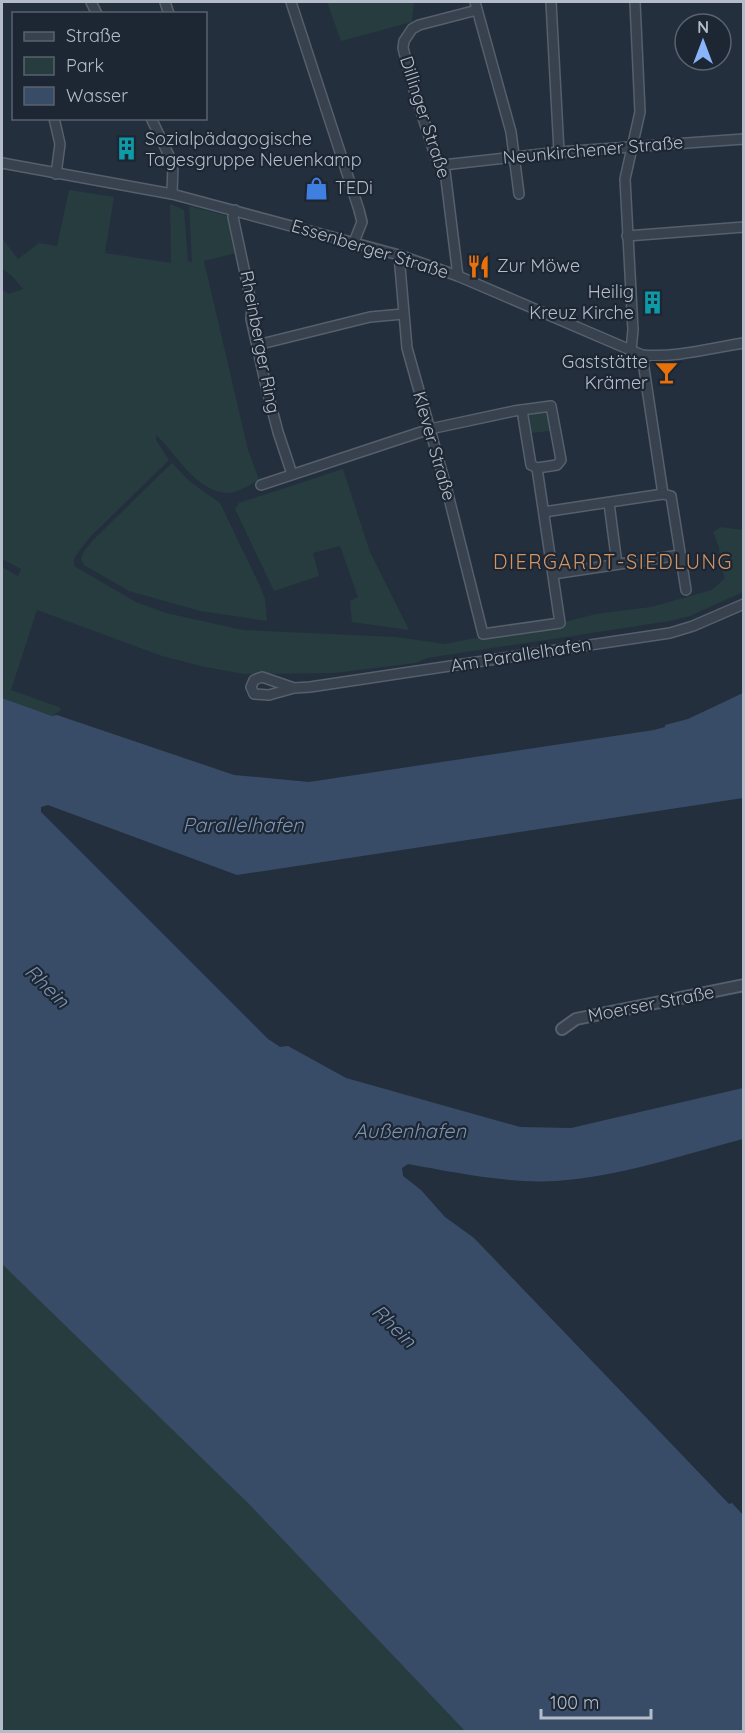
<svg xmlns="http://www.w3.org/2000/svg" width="745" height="1733" viewBox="0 0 745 1733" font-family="Quicksand,sans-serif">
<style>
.green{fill:#263c3f}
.water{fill:#394c67}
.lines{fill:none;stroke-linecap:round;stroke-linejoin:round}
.minor-casing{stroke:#565f6c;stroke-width:12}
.tertiary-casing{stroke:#565f6c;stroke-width:14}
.minor{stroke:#38414e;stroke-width:9}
.tertiary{stroke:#38414e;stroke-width:10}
.labels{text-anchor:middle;stroke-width:4.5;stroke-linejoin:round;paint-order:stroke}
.street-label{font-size:18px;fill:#b4bcc9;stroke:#1d2633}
.poi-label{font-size:18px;fill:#b4bcc9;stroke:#1d2633;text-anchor:start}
.neighbourhood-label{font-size:20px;letter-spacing:1.5px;fill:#d59563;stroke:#1d2633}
.water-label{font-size:20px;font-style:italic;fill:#7c92b1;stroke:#1d2633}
</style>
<rect width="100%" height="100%" fill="#242f3e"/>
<g class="green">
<path d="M327,2h87l-2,20 -71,19z"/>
<path d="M69,190l45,7 -9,56 66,10 -1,-59 14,6 4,51 4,1 -3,-56 39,10 8,37 -32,8 44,189 11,30c-8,4 -21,13 -30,13 -33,0 -52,-39 -73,-58v5l13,20 -79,77 -16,21v8l62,36 30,11 77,17 153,7 49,7 25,-5 91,-13 4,-4 31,-8 55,-7 61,-17 13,-12 -5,-13 -1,-18 -6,-15 8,-5 22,3v62l-53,24 -20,5 -243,37 -11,5 -82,10 -90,1 -39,-7 -43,-11 -125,-46 -26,80 48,17 2,3 -9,6 -50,-18v-131l16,9 3,-7 -19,-10v-269l7,4 14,-5 -11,-13 -10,-7v-31l16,21 21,-16 18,3z"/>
<path d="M548,412l2,19 -19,2 -2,-19z"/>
<path d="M172,463l17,18 31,22 40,83 5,13 2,22 -67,-10 -71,-20 -45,-26 -3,-6 3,-8 9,-11z"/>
<path d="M343,469l27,83 39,78 -57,-8 -2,-21 8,-4 -18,-51 -27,7 6,23 -45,15 -39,-82 4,-6z"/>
<path d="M2,1252l472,479h-472z"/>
</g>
<path class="water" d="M743,693v105l-506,77 -189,-70 -7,2v5l227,227 12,8 8,-1 58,32 174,49 51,1 172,-40v51c-61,16 -124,38 -188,42 -44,3 -103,-9 -147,-17l-6,4 1,8 18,14 24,27 29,21 255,266 3,-1 11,12v216h-278l-216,-227 -247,-240v-566l50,18 5,-1 177,60 75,7 345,-52 11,-3v-2l23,-6z"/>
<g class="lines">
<defs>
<g id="minor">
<path d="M91,2l6,12"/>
<path d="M165,2l4,12"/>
<path d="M291,2l68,208 3,12 -8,20"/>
<path d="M475,2l36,130 8,62"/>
<path d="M551,2l8,150"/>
<path d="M54,118l6,26 -4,30"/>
<path d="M151,118l22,46 -1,30"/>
<path d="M2,163l170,31 227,61 59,21 184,79c34,3 69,-7 102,-12"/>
<path d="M443,165l116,-13 185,-13"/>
<path d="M235,210l-2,7 19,89 -1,13 15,67 12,46 14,42"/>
<path d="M627,236l117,-9"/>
<path d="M399,255l8,93 40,142 36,144 77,-11 -23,-155 -6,-3 -9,-55"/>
<path d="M458,276l-13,-105 -9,-13 -22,-68 -11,-42 1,-7 8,-12 7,-4 58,-15"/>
<path d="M257,345l113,-28 33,-3"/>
<path d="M631,350l2,-20 -8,-151 15,-67 -5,-110"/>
<path d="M642,355l21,139 8,2 15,94"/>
<path d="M261,485l169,-56 84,-18 37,-5 10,54 -4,5 -20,3"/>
<path d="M609,503l8,61"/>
<path d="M544,512l119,-18"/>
<path d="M553,574l127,-19"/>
<path d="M294,688l-32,-11 -8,3 -3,7 3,7 15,1 25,-7 16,-1 360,-54 23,-7 51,-22"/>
</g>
<path id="tertiary" d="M562,1029l14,-10 168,-34"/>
</defs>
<use href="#minor" class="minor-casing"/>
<use href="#tertiary" class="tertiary-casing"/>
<use href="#minor" class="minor"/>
<use href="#tertiary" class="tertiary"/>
</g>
<defs>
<symbol id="building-bare" viewBox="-9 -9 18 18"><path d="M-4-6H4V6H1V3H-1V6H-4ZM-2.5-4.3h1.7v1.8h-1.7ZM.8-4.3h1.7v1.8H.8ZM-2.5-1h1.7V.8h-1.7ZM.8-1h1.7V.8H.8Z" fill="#0f9aa8" stroke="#1d2633" stroke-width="2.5" paint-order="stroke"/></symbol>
<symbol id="shop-bare" viewBox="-9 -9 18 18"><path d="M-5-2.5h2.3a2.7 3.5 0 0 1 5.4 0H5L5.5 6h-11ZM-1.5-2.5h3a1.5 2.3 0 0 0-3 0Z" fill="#3f7fe0" stroke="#1d2633" stroke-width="2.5" paint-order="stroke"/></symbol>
<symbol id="restaurant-bare" viewBox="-9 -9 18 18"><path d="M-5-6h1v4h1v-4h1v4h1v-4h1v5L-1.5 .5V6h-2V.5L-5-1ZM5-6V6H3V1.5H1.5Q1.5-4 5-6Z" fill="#e8710a" stroke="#1d2633" stroke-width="2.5" paint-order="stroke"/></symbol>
<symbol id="bar-bare" viewBox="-9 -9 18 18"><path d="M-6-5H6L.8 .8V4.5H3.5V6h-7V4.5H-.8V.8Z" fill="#e8710a" stroke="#1d2633" stroke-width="2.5" paint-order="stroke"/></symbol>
</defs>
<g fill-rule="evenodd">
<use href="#building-bare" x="110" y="132" width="33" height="33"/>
<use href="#shop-bare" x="300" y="172" width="33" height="33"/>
<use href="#restaurant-bare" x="462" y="250" width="33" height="33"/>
<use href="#building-bare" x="636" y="286" width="33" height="33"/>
<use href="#bar-bare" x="650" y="356" width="33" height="33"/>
</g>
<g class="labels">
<g class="street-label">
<text transform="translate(425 117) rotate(72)" y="6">Dillinger Straße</text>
<text transform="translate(593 150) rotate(-5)" y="6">Neunkirchener Straße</text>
<text transform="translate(370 249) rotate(17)" y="6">Essenberger Straße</text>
<text transform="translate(260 342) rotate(79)" y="6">Rheinberger Ring</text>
<text transform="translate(434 446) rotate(74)" y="6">Klever Straße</text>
<text transform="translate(521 655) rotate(-9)" y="6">Am Parallelhafen</text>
<text transform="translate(651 1004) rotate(-11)" y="6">Moerser Straße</text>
</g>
<g class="poi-label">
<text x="145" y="145">Sozialpädagogische<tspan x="145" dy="21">Tagesgruppe Neuenkamp</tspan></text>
<text x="335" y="194">TEDi</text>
<text x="497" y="272">Zur Möwe</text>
<text x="634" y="298" text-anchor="end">Heilig<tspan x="634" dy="21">Kreuz Kirche</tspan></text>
<text x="648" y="368" text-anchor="end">Gaststätte<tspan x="648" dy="21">Krämer</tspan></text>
</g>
<g class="neighbourhood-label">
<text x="613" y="569">DIERGARDT-SIEDLUNG</text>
</g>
<g class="water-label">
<text x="243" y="832">Parallelhafen</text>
<text transform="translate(47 986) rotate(44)" y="7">Rhein</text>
<text x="410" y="1138">Außenhafen</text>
<text transform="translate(394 1326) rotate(44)" y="7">Rhein</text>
</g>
</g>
<rect width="745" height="1733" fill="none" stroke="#b4bcc9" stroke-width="6"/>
<rect x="12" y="12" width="195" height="108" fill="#1d2633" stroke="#59626f" stroke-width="1.5"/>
<rect x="24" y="32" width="30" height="9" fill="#38414e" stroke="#59626f" stroke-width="1.5"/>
<text x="66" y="42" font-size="18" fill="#b4bcc9">Straße</text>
<rect x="24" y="57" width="30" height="18" fill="#263c3f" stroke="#59626f" stroke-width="1.5"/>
<text x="66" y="72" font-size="18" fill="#b4bcc9">Park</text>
<rect x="24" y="87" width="30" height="18" fill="#394c67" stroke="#59626f" stroke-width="1.5"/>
<text x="66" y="102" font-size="18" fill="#b4bcc9">Wasser</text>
<g transform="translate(703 42)"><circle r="28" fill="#1d2633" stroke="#59626f" stroke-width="1.5"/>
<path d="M0-4.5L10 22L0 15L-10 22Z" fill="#8ab4f8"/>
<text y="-9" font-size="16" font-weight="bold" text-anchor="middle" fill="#b4bcc9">N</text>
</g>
<path d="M541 1709v9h110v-9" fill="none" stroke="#b4bcc9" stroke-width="3"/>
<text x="550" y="1709" font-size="18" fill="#b4bcc9" stroke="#1d2633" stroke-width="4.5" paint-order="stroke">100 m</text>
</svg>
